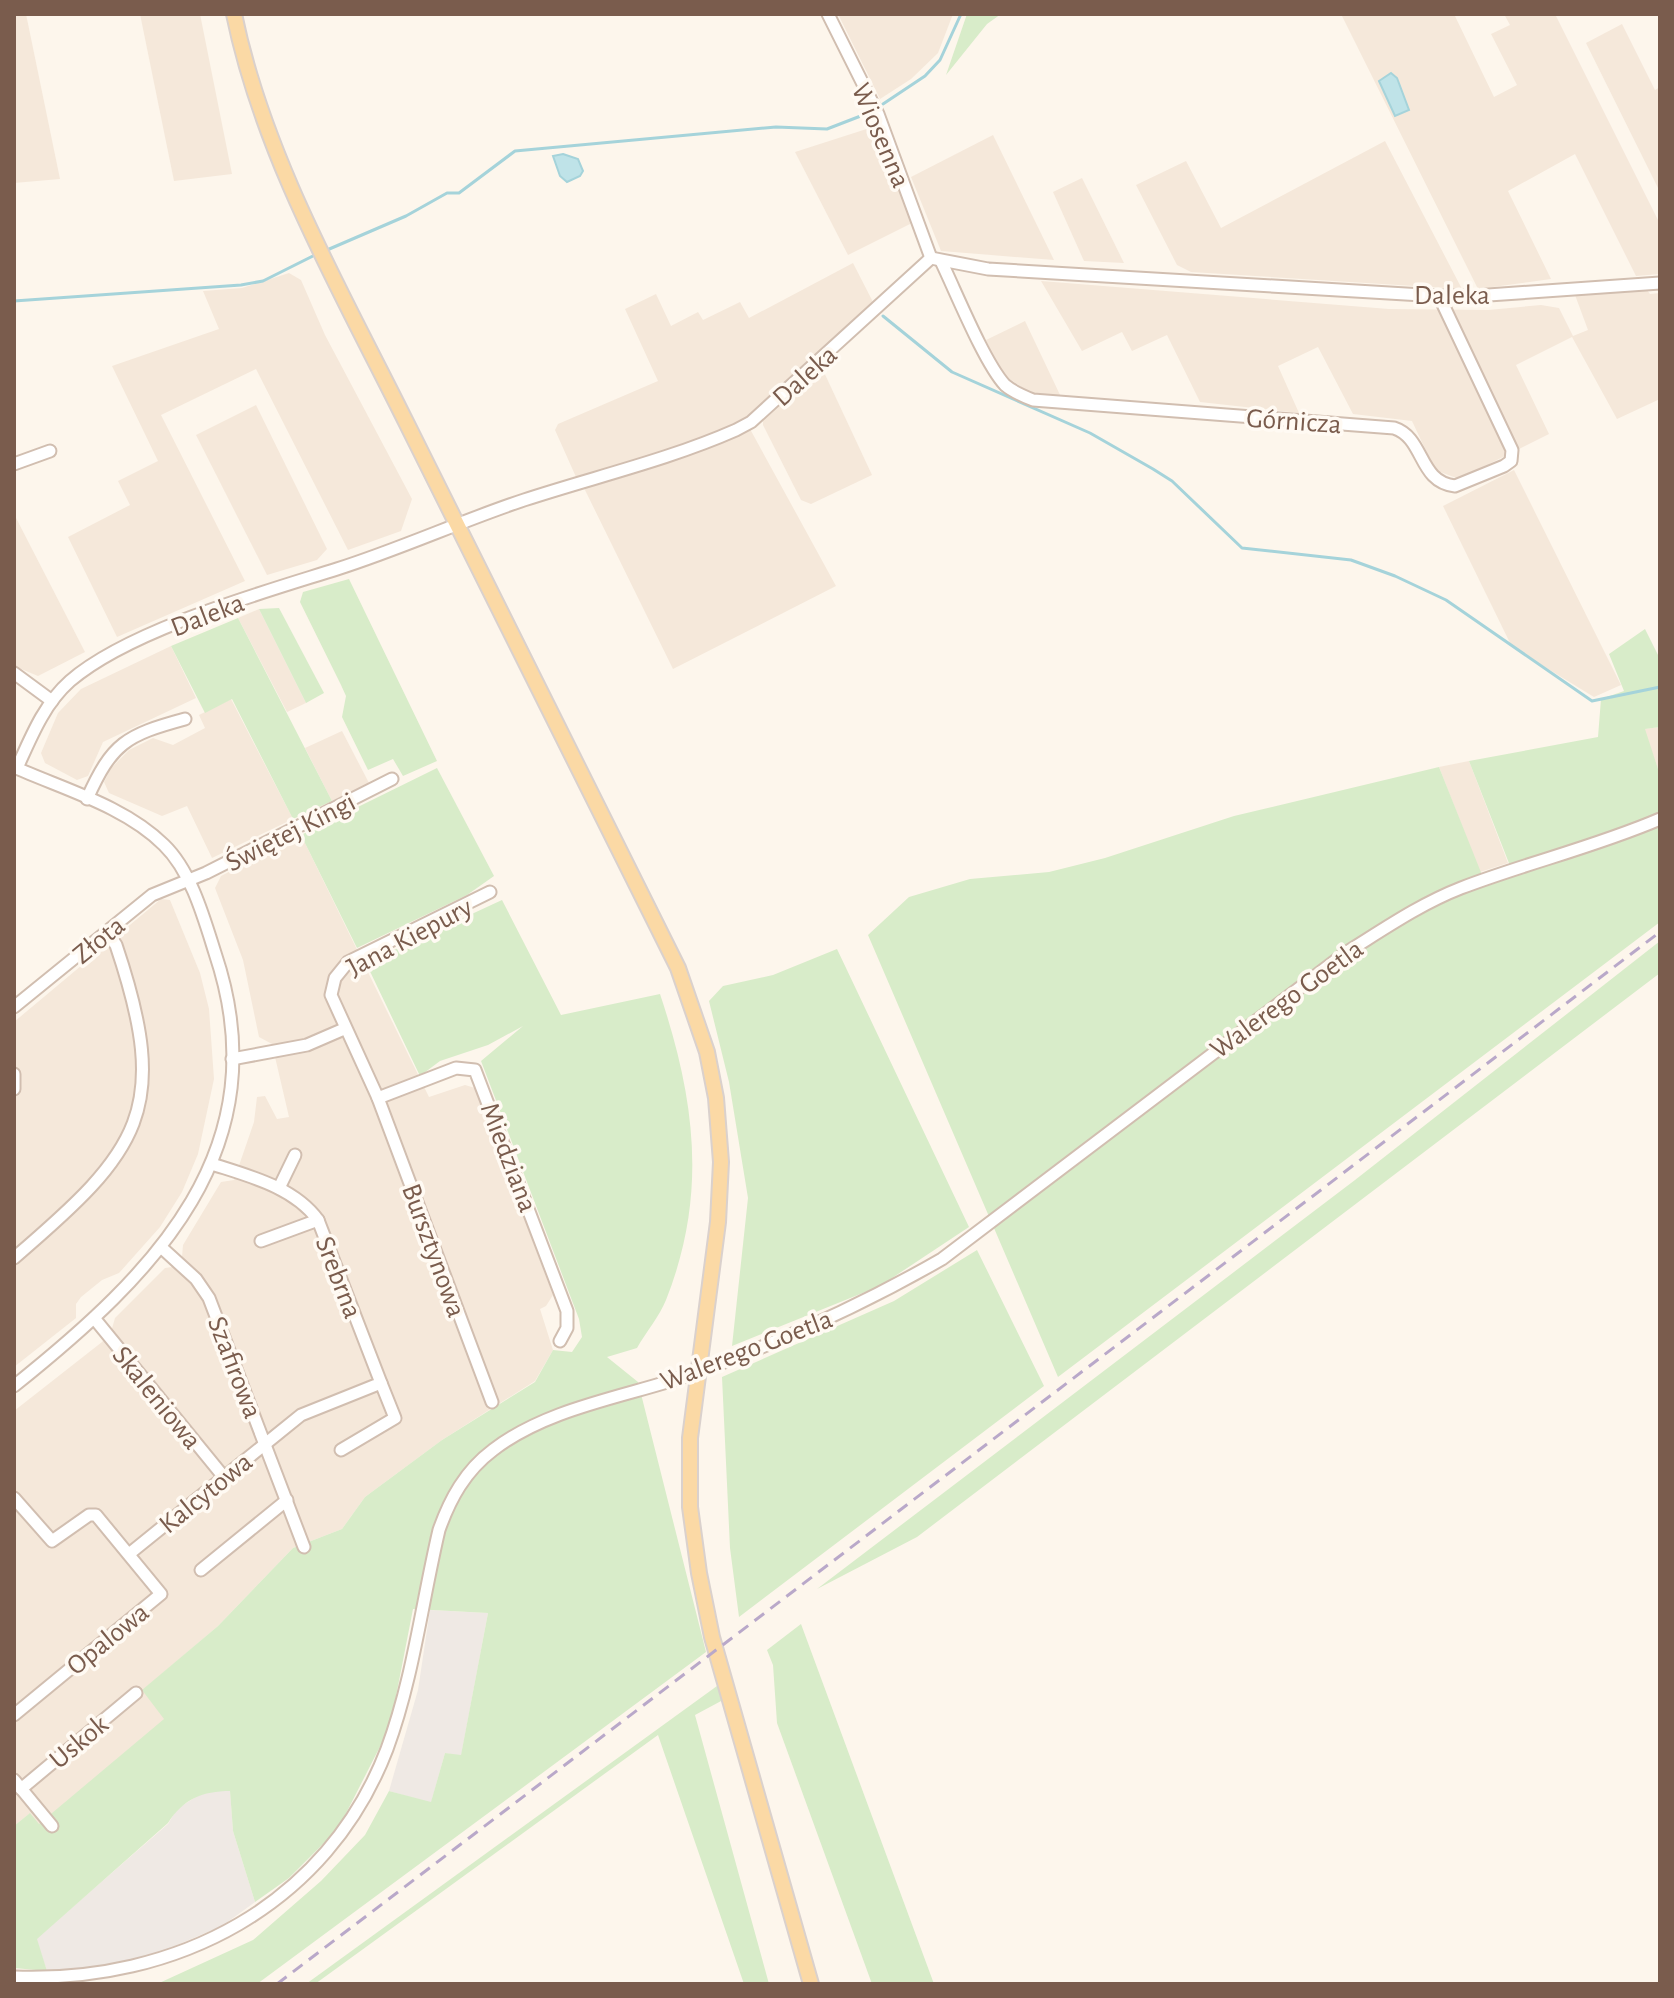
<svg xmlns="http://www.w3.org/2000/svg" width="1674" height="1998" viewBox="0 0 1674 1998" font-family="'Alegreya Sans',sans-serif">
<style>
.residential{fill:#f5e8da}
.industrial{fill:#efe9e4}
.green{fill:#d8ecc9}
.water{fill:#bfe3e8;stroke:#a5d3da;stroke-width:2}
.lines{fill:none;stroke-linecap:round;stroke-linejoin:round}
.stream{stroke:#a5d3da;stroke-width:3}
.minor-casing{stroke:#d1beb0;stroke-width:15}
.major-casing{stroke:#dad1cd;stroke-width:18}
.minor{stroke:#fff;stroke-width:11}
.major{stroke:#fbd9a5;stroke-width:14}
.rail{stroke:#b9a8c9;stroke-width:3;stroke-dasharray:12 8;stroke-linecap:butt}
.labels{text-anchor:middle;stroke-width:7;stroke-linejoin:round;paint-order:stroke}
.street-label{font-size:28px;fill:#7a5c4d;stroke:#fffaf3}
</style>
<rect width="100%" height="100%" fill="#fdf6ec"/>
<g class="residential">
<path d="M14,14h12l34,165 -46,4z"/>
<path d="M140,14h60l32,160 -58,7z"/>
<path d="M838,14h115l-15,39 -27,26 -31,20z"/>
<path d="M1341,14h113l40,83 23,-12 -26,-51 19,-9 -6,-11h51l105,210v50l-24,2 -61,-122 -67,37 43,88 -73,10z"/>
<path d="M1622,24l33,66 5,-3v105l-74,-149z"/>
<path d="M879,125l33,98 -64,32 -53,-103z"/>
<path d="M993,135l61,125 -113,-9 -30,-74z"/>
<path d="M1385,141l77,148 -271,-17 -14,-7 -41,-80 50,-24 35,67z"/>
<path d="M1082,178l42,85 -40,-2 -31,-69z"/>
<path d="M853,263l21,41 -125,114 -52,24 -121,35 -21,-47 3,-6 100,-43 -33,-72 31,-15 15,32 27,-14 5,8 37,-18 9,16z"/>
<path d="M289,273l12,7 24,55 87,164 -11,32 -53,19 -92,-181 -95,46 84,166 -128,56 -49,-100 62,-32 -12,-24 40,-20 -46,-95 107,-37 -16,-38 39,-3z"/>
<path d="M1041,281l348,28 99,1 53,-5 18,3 14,28 15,-6 -13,-35 72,-5 3,4 10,-1v106l-43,20 -45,-82 -56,28 33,69 -90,45 -24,-9 -23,-49 -59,-7 -35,-67 -40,19 21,47 -99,-11 -33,-67 -35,16 -10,-19 -40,19z"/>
<path d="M1025,321l36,76 -31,-4 -29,-20 -15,-33z"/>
<path d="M822,368l50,107 -61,29 -10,-4 -38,-75v-9z"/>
<path d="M256,405l71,144 -10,11 -50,15 -71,-140z"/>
<path d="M750,429l86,157 -163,83 -89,-181 151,-51z"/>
<path d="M1514,470l107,215 -27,12 -82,-50 -69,-141z"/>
<path d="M14,514l71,138 -47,24 -24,-10z"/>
<path d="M259,609l47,94 -19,9 -49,-94z"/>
<path d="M171,646l25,52 -93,44 -15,34 -11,4 -32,-17 -4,-10 17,-40 23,-24z"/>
<path d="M231,699l62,120 -81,39 -25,-52 -25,10 -53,-23 -5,-11 7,-14 18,-18 24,-12 20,7 32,-17 -6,-13z"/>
<path d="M1660,727v48l-16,-46z"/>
<path d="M342,731l27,52 -37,18 -27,-53z"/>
<path d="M1469,761l39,102 -28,9 -41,-105z"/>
<path d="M301,835l128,262 36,-12 10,3 78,207 -7,11 -6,3 13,41 -18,31 -93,59 -77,57 -23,32 -49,19 -75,78 -75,64 22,29 -126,106 -10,-11 -15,12v-415l88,-69 9,-10 4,-14 50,-50 7,-1 10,-10 1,-12 38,-63 13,-2 20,-58 3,-25 8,-1 12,23 12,-2 -17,-73 -13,-7 -16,-77 -28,-72 6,-12z"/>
<path d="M161,899l9,1 30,73 9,36 5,70 -16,75 -16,38 -22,35 -41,46 -17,7 -21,17 -5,7v14l-62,49v-345z"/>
</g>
<g class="industrial">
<path d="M430,1610l58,3 -27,143 -16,-3 -14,50 -42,-12 29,-101z"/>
<path d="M230,1790l3,41 22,71 -33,24 -71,30 -47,11 -57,4 -11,-32 132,-115 9,-15 28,-18z"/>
</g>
<g class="green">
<path d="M967,14h34l-14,10 -41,51z"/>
<path d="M349,579l88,182 -34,15 -10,-17 -25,11 -26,-53 4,-21 -5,-11 -41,-83 3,-10z"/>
<path d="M279,608l45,85 -18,10 -47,-94z"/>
<path d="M238,618l94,183 -39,18 -61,-120 -27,14 -34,-67z"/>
<path d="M1645,629l15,30v68l-15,2 15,46v147l-602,455 -190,-442 41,-38 61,-18 79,-7 56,-14 129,-42 205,-49 47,118 28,-9 -45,-115 129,-24 3,-38 23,-8 -15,-37z"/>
<path d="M437,768l57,108 -27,19 -110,53 -56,-113z"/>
<path d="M502,900l59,115 99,-21c35,105 48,200 6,306 -7,17 -20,32 -29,48l-30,9 31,25 68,270 -449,332h-100l96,-44 68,-59 44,-46 24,-44 42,11 14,-49 16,2 27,-142 -75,-4 -23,118 -52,102 -49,49 -34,24 -22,-71 -3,-40c-27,0 -47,8 -62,32l-131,116 10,32 -33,-3v-142l16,-13 9,11 125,-105 -22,-29 76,-64 75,-78 49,-19 23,-32 77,-57 93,-58 18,-32 19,2 10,-15 -3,-18 -98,-258 42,-35 -35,19 -48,16 -20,15 -54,-113z"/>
<path d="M1660,941v32l-743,564 -100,52 538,-409z"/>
<path d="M837,949l132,278 -89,59 -148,60 16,-148 -19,-116 -20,-81 14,-15 50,-11z"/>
<path d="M977,1250l67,136 -305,231 -9,-69 -8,-171 172,-76z"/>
<path d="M801,1624l133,360h-62l-95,-261 -4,-58 -6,-15z"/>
<path d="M717,1686l6,14 -28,15 74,269h-25l-86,-249 -343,249h-9z"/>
</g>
<g class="water">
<path d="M1391,73l6,5 12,32 -14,6 -16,-35z"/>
<path d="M563,154l15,5 5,12 -3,5 -13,6 -7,-6 -7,-20z"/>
</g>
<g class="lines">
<g class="stream">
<path d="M883,104l42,-28 15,-16 21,-46"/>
<path d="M327,250l79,-34 41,-23h12l56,-42 261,-24 51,2 44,-17"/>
<path d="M14,301l227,-16 22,-4 52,-26"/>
<path d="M883,316l69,56 138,61 63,36 19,12 70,67 109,12 44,16 51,24 146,101 68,-14"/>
</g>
<defs>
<g id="minor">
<path d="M828,14l50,100 53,144"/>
<path d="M941,261c15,31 43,101 64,124 8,7 18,11 28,15l361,28c31,10 24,54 61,58l49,-20 7,-5 1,-11 -73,-154"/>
<path d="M14,464l36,-13"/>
<path d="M14,673l38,28"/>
<path d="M14,767c49,22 111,39 150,78 27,26 40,73 51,108 66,196 -61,321 -201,433"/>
<path d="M17,768c14,-31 27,-64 53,-87 59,-51 191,-88 267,-112 63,-20 124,-48 187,-69 70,-23 144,-40 212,-70l15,-8 180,-164 57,11 451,27h35l186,-13"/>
<path d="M87,799c25,-56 39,-64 98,-80"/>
<path d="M490,892l-142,70 -13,16 -4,17 47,103 114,304"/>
<path d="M14,1007l138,-112 54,-22 186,-94"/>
<path d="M232,1059l75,-14 37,-16"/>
<path d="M14,1074v15"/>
<path d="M378,1098l78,-30 19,2 92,241v17l-7,13"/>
<path d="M279,1188l16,-33"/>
<path d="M261,1241l57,-21"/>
<path d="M162,1248l34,31 13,19 95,249"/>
<path d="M14,1258c126,-108 158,-147 102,-313l-9,-13"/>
<path d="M94,1318l129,158"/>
<path d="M341,1450l54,-32 -14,-35"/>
<path d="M14,1498l38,43 37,-26h7l65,79 -147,121"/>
<path d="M129,1554l172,-139 80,-32 -63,-163c-24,-33 -69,-44 -106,-56"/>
<path d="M201,1570l86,-70"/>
<path d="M14,1780l38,46"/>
<path d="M21,1789l115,-96"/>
<path d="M14,1977c162,6 313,-71 373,-228 26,-70 35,-147 52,-219 11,-31 26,-59 54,-80 57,-44 139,-54 205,-78 84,-31 166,-68 244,-113l405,-307c37,-23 73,-48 114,-64 65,-25 134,-41 199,-69"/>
</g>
<path id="major" d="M234,14c29,142 107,277 171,406 91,183 182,366 273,548l29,84 9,46 5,64 -3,60 -28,216v69l9,66 13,64 99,347"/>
</defs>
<use href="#minor" class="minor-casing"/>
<use href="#major" class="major-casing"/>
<use href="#minor" class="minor"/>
<use href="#major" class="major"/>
<path class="rail" d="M277,1984l1383,-1052"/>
</g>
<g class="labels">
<g class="street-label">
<text transform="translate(882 135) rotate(67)" y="10">Wiosenna</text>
<text x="1452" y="304">Daleka</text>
<text transform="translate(804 375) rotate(-42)" y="10">Daleka</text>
<text transform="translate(1294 420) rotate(4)" y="10">Górnicza</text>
<text transform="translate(207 614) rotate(-21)" y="10">Daleka</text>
<text transform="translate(290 831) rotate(-27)" y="10">Świętej Kingi</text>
<text transform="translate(409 936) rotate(-28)" y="10">Jana Kiepury</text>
<text transform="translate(98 939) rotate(-39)" y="10">Złota</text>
<text transform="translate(1286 998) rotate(-36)" y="10">Walerego Goetla</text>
<text transform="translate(510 1157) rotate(69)" y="10">Miedziana</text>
<text transform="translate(435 1250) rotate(70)" y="10">Bursztynowa</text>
<text transform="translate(340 1277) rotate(69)" y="10">Srebrna</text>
<text transform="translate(746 1349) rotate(-21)" y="10">Walerego Goetla</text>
<text transform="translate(236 1367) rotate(69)" y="10">Szafirowa</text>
<text transform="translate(158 1397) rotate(51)" y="10">Skaleniowa</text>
<text transform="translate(205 1492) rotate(-39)" y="10">Kalcytowa</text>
<text transform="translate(107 1638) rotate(-39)" y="10">Opalowa</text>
<text transform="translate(78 1741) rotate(-40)" y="10">Uskok</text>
</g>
</g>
<rect width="1674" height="1998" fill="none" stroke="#7a5c4d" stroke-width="32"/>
</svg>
